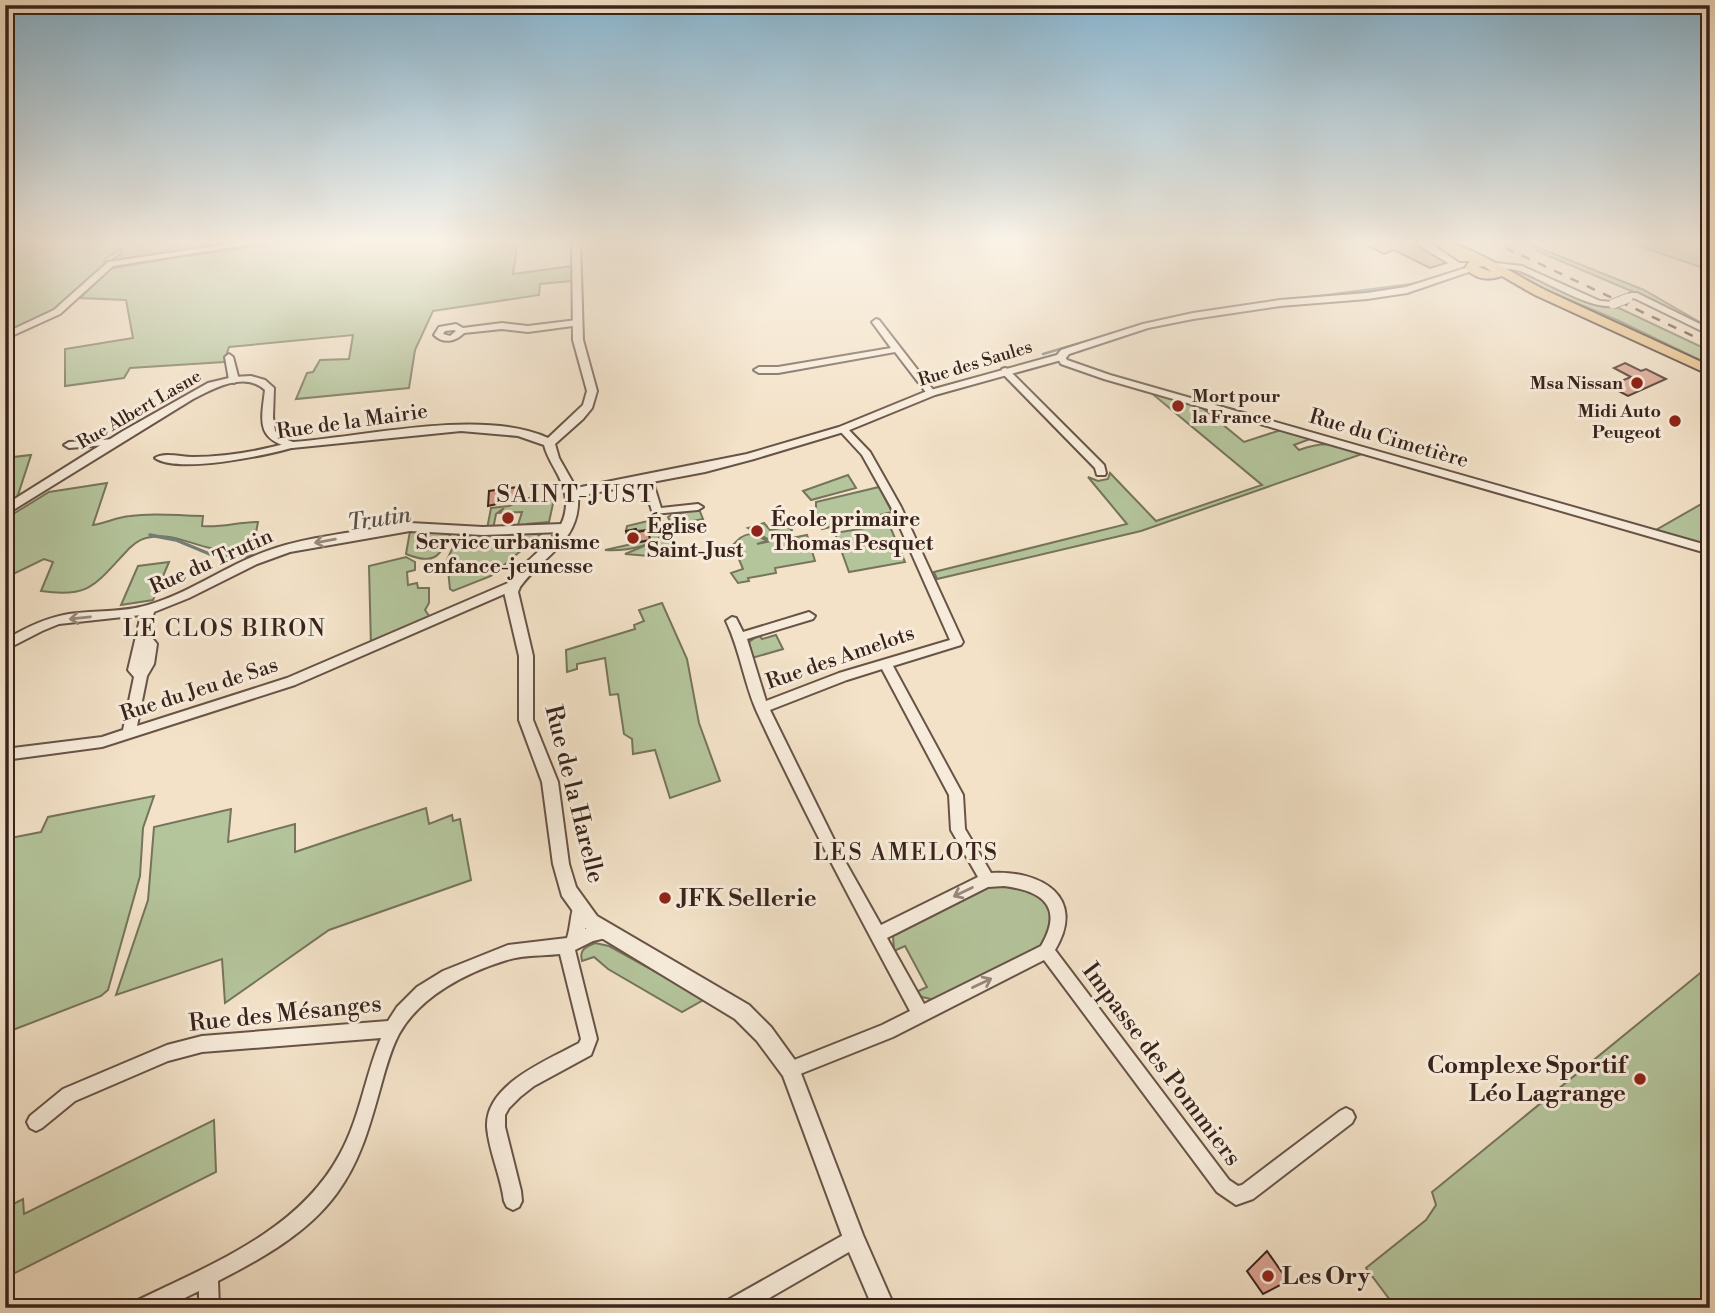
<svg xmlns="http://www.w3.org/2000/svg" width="1715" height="1313" viewBox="0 0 1715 1313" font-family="'Libre Bodoni',serif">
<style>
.green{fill:#b4c49b;stroke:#76745c;stroke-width:2}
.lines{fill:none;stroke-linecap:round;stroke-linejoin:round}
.stream-far1{stroke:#747f79;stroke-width:2.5}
.stream{stroke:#747f79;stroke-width:3.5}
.building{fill:#dba08f;stroke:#39231c;stroke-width:2}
.minor-casing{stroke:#685347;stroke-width:4}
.tertiary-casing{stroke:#685347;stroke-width:4}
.primary-casing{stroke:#39231c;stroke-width:4}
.minor{fill:#f7ecdb;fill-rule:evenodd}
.tertiary{fill:#f7ecdb;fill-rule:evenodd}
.primary{fill:#eac184;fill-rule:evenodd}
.rail{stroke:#39231c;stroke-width:2.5;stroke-dasharray:9 9;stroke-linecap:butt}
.minor-bridge-casing{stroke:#685347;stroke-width:11;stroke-linecap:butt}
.minor-bridge{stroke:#f7ecdb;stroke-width:9}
.oneway{stroke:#98887c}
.poi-dot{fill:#8f2418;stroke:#f7ecdb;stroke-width:2.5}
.labels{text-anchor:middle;stroke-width:6;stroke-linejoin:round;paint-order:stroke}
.far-street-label{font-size:18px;fill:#39231c;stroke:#f7ecdb}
.far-poi-label{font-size:18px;font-weight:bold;fill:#39231c;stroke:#f7ecdb;text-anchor:end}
.street-label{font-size:21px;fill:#39231c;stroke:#f7ecdb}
.poi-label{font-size:21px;font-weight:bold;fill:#39231c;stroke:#f7ecdb;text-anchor:start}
.water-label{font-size:23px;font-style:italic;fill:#56514a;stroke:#f7ecdb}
.neighbourhood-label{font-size:23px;letter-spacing:2px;fill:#39231c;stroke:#f7ecdb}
.quarter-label{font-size:24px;letter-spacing:2px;fill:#39231c;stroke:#f7ecdb}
.near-street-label{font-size:24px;fill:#39231c;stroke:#f7ecdb}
.near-poi-label{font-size:24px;font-weight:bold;fill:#39231c;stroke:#f7ecdb;text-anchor:start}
</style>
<rect width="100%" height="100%" fill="#f3e2c8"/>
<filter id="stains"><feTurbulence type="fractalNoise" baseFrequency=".00286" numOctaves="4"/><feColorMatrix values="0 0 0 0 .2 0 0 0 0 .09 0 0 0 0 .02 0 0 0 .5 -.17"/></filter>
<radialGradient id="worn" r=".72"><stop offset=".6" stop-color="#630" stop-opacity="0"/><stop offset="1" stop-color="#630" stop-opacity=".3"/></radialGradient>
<g class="green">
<path d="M5,240h205l-3,7 -95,13 9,-7 -1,-4 -15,10 -2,8 -42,40 -56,27z"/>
<path d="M282,240h232l4,1 -5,33 60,-8 -1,15 -32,3 -1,11 -106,16 -18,39 -6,38 -113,11 11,-26 6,-1 7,-12 29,-1 4,-24 -124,12 -5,15 -94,6 -6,10 -59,8v-37l68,-11 -7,-38 -46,-2 29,-29 18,-7z"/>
<path d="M1622,240h88v31l-10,-4z"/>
<path d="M1534,246l110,44 66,38 -74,-35 -99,-42z"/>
<path d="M1512,269l91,38 16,1 91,43v14l-93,-45 -85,-36 -25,-14z"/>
<path d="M1149,391l51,15 44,36 37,-12 32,8 -19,7 5,5c21,-8 43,-8 63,4l-221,77 -204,48 -3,-7 193,-48 -39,-47 10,4 10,-2 2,-6 46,48 106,-36z"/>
<path d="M31,455l-14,43 -12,7v-47z"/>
<path d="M848,475l8,13 -45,12 -8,-9z"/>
<path d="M107,483l-14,42c13,-2 24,-8 37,-9 25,-4 49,0 73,0l-1,10c19,2 36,-4 56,-4l-5,26c-14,2 -29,4 -43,0 -23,-5 -40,-16 -64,-10 -9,2 -16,9 -22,16 -30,32 -36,44 -83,37l12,-29 -9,-3 -39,19v-59l44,-27z"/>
<path d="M879,487l13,25 -70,17 -10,-14 4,-2v-11z"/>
<path d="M525,498h11l1,6 17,-5 -5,23 -22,2 -1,4h-9l5,-16 -23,1 5,-5 -8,6 -3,15h-6l4,-21 18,-2z"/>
<path d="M1710,499v47l-54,-16z"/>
<path d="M699,509l4,10 -25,5 -7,22 -22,7v3l-24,-2 43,-18 4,-10 -4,-9 3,-2z"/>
<path d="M660,518l8,8c-8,21 -43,25 -63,24l45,-10 -2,-10 -22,1 1,-5z"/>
<path d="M764,523l6,7 17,-3 5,3 -3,5 3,3 15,-3 8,26 -40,7 1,5 -28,5 1,3 -11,2 -7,-10 12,-4 -10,-24c12,-14 19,-13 34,-4l-10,3 14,-3 -23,-13z"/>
<path d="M889,524l16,38 -56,10 -14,-39z"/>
<path d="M410,531l41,2c-11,25 -18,32 -45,21z"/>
<path d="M542,533l-51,43 -38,15 -3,-2 -3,-29 12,-26z"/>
<path d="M406,557l9,5v8l-8,2 1,13 9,-2 1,5h11v15l-4,7 7,10 -61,27 -2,-81z"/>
<path d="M169,562l-16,38 -32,5 17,-39z"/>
<path d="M662,603l25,56 12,64 21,58 -50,17 -15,-48 -22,4 -1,-15 -8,-5 -6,-40 -8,1 -5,-37 -28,6v5l-10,3 -1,-22 69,-21 -1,-4 10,-4 -5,-11z"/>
<path d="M759,635l3,4 14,-4 7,14 -31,9 -3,-16z"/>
<path d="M154,796l-11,32 -3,48 -32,114 -7,6 -96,37v-194l36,-7 7,-15z"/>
<path d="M426,808l3,16 23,-9 1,6 7,-2 11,61 -142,50 -104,73 -3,-44 -106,36 32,-95 6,-73 77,-18 -3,33 67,-18v28z"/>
<path d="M996,884l44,6 15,32 -15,26 -105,52 -13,-3 -6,-5 11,-5 -22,-41 -11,5 -1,-15z"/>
<path d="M595,943l14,3 96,53 -23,13 -74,-43 -14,-12 -12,4c-3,-11 3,-14 13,-18z"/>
<path d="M1710,965v343h-314l-30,-40 60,-48 10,-15 -4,-13z"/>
<path d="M214,1120l2,52 -211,106v-70l18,-9 1,15z"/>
</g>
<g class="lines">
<g class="stream-far1">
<path d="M186,256l112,-16"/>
<path d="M112,268l65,-11"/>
<path d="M1043,354l85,-25 85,-19 207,-27"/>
</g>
<path class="stream" d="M150,535l26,5 36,15 41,1"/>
</g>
<g class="building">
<path d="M1389,240h19l38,23 -16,5 -36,-18 -10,4 -14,-7z"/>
<path d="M1625,363l16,8 5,-2 20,10 -38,17 -19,-10 22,-9 -17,-9z"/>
<path d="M518,487v12l-30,7 1,-15z"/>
<path d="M636,529l1,3 11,-2 2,10 -21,4 -3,-13z"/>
<path d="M1267,1251l21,30 -25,13 -16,-23z"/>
</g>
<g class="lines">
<defs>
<g id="minor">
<path d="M256,240h21l-164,26 -53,48 -55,25v-6l49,-23 54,-48z"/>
<path d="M1487,262l35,4 78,35 13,1 4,2c-19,11 -75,-25 -97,-33 -10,-3 -22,-3 -33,-5z"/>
<path d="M1631,293h6l73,36v6l-76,-37 -9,2v-4z"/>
<path d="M876,319l3,1 55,71v4h-6l-33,-43 -117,21h-19l-5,-3 5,-3h19l113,-19 -19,-26z"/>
<path d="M577,320l3,1v4l-52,7 -26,-3 -38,4c-9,9 -21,11 -30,2l5,-8 17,-3 7,4 39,-5 26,3zM454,330l2,1 -6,5 -7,-2 2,-3z"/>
<path d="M229,354l4,3 6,23 -5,3 -5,-3 -4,-23z"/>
<path d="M1061,354l3,1 3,5 43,15 600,171v8l-606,-175 -43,-15 -4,-7z"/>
<path d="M1005,368l3,1 96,96 2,8 -1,2h-8l-2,-7 -93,-95v-4z"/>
<path d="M843,426l3,1 24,25 31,55 62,135 -2,3 -68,21 70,129 2,34 26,44c50,-3 96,24 64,77l174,230 9,6 4,-1 98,-74 6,-3 6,3 3,6 -3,6 -99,76 -17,6 -19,-13 -173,-232 -151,77 -103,41 -6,-2 -2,-6 2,-6 98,-39 28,-14c-53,-99 -106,-198 -153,-299 -13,-29 -17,-62 -31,-91l6,-4 4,1 7,14 66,-20 6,4 -2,3 -66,20 19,62 73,-28 111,-33 -59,-133 -29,-52 -24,-26zM882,669l67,126 2,35 27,47 -97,48 -40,-71 -71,-144 77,-30zM1004,886c39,5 60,21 37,60l-117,58 -37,-66 101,-51z"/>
<path d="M115,439l5,3 -2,2 -49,4 -5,-3 5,-3z"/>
<path d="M292,442l5,3 -2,2c-27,8 -117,27 -140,11 9,-6 26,-1 38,-1 34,0 66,-6 99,-15z"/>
<path d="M647,476l5,3 9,29 37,-4 5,3 -5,3 -45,4 -11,-35z"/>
<path d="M410,523l73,4 80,-3 5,4 -5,4 -80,3 -73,-4 -120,21 -33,12 -68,34 -35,14 -5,22 8,10 -3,20 -7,12 -10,50 150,-48 221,-95h8l2,3 -2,3 -221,96 -193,62 -97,13v-11l97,-12 21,-7 11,-53 -6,-7 13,-55 -82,9 -17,7 -37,19v-10c20,-12 40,-22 64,-26 26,-4 53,-1 79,-9 41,-12 76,-38 116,-53 42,-16 101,-21 146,-29z"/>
<path d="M580,901l5,2 3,5 -3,21 20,-4 5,2 3,5 -3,5 -17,4 -18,9 22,89 -6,16 -57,31 -14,11 -11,11 -4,7v12l16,64 1,10 -3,6 -6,3 -6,-3 -3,-6c-3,-25 -15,-49 -17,-74 -2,-43 61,-67 92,-84l2,-4 -21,-85c-17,2 -37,1 -53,6 -40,12 -87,36 -108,74 -9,17 -14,37 -19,55 -10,36 -20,73 -43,104 -29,40 -76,66 -119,88l1,27h-20v-17l-35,17h-31l3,-7c74,-36 163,-70 204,-147 20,-36 25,-78 41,-116l-179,14 -34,9 -93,40 -33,27 -6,3 -6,-3 -3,-6 3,-6 33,-27 104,-44 35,-9 186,-15 9,-14 20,-20 26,-16 65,-26 59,-7c4,-12 3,-24 8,-35z"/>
<path d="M854,1229l7,2 2,7 -2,7 -109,63h-29l3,-7z"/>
</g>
<path id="tertiary" d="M572,240h8l3,100 14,51 -5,17 -9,11 -28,25 4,14 17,30 171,-34 92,-27 88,-36 130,-36 4,-5 82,-26 50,-11 87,-13 87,-7 39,-6 63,-20 8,2 -70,24 -40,6 -87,7 -87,13 -45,9 -79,26 -4,5 -130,36 -88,36 -93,28 -49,13 -127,24c3,46 -36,60 -58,91l-2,5 15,64v64l25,62 11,82 7,23 21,29 152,89 22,22 26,36 66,172 32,73h-22l-30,-70 -60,-162 -26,-35 -22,-22 -150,-91 -23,-32 -9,-32 -11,-82 -23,-62v-64l-15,-64c14,-36 70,-51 61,-98 -3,-18 -17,-32 -21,-49l-26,-9 -57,-5 -169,17c-36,-9 -31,-26 -27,-58 -20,-19 -51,-2 -72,9l-188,116v-10l118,-74 85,-48 25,-6 18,-1 14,4 9,8 -1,29 2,14 10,8 8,3c71,-5 190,-34 255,-4l35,-33 4,-14 -14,-51z"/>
<path id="primary" d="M1429,240c36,0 85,35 118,51 54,25 109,50 163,75v9l-175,-80 -33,-19c-14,5 -27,3 -37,-8l5,-7h-10zM1478,267l6,-1 8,6z"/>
</defs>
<use href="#minor" class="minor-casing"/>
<use href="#tertiary" class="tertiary-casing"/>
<use href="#primary" class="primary-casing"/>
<use href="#minor" class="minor"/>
<use href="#tertiary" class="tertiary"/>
<use href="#primary" class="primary"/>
<path class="rail" d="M1489,240l221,104"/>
<defs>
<path id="minor-bridge" d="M1613,304l15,-6"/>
</defs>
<use href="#minor-bridge" class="minor-bridge-casing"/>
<use href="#minor-bridge" class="minor-bridge"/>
</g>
<defs><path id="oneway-shaft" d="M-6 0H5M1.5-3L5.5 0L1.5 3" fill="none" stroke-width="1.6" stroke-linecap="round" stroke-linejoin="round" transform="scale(1.75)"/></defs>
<g class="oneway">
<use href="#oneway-shaft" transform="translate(325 541) rotate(170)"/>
<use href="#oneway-shaft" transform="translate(80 618) rotate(174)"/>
<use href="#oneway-shaft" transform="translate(963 892) rotate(154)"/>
<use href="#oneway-shaft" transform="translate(982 983) rotate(-26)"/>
</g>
<linearGradient id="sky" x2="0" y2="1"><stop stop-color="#89b8d4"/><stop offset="0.57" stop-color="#faf2e6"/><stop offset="1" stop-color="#faf2e6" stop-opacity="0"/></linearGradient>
<rect width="1715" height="424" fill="url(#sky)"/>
<g class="poi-dot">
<circle cx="1637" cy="383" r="7"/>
<circle cx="1178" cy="406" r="7"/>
<circle cx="1675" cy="421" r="7"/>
<circle cx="508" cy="518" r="7"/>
<circle cx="757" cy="531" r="7"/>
<circle cx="633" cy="538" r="7"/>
<circle cx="665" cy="898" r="7"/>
<circle cx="1640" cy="1079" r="7"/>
<circle cx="1268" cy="1276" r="7"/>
</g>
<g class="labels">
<g class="far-street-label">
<text transform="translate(975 363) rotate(-17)" y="6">Rue des Saules</text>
<text transform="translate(139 409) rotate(-30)" y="6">Rue Albert Lasne</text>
</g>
<g class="far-poi-label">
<text x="1623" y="389">Msa Nissan</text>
<text x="1192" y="402" text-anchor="start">Mort pour<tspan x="1192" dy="21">la France</tspan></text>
<text x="1661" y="417">Midi Auto<tspan x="1661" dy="21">Peugeot</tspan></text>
</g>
<g class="street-label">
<text transform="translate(352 421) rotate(-8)" y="7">Rue de la Mairie</text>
<text transform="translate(1389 438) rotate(16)" y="7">Rue du Cimetière</text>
<text transform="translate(211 561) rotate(-24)" y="7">Rue du Trutin</text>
<text transform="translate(840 657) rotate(-19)" y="7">Rue des Amelots</text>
<text transform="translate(199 689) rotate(-18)" y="7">Rue du Jeu de Sas</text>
</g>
<g class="poi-label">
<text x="771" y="526">École primaire<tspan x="771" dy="24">Thomas Pesquet</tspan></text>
<text x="647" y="533">Église<tspan x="647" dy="24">Saint-Just</tspan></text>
<text x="508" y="549" text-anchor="middle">Service urbanisme<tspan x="508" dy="24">enfance-jeunesse</tspan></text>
</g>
<g class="water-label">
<text transform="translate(379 518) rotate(-8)" y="8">Trutin</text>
</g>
<g class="neighbourhood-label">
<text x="225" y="636">LE CLOS BIRON</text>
<text x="906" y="860">LES AMELOTS</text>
</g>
<g class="quarter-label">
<text x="576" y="502">SAINT-JUST</text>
</g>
<g class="near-street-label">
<text transform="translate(575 794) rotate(76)" y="8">Rue de la Harelle</text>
<text transform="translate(285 1013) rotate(-6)" y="8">Rue des Mésanges</text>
<text transform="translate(1162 1064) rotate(53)" y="8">Impasse des Pommiers</text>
</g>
<g class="near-poi-label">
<text x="679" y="906">JFK Sellerie</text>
<text x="1626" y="1073" text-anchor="end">Complexe Sportif<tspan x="1626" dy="28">Léo Lagrange</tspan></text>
<text x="1282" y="1284">Les Ory</text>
</g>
</g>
<rect width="1715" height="1313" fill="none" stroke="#f3e2c8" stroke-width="28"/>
<rect x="7" y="7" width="1701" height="1299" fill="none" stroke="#39231c" stroke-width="3.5"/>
<rect x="14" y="14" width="1687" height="1285" fill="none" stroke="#39231c" stroke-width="2"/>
<rect width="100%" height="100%" filter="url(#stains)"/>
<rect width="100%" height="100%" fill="url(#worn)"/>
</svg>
